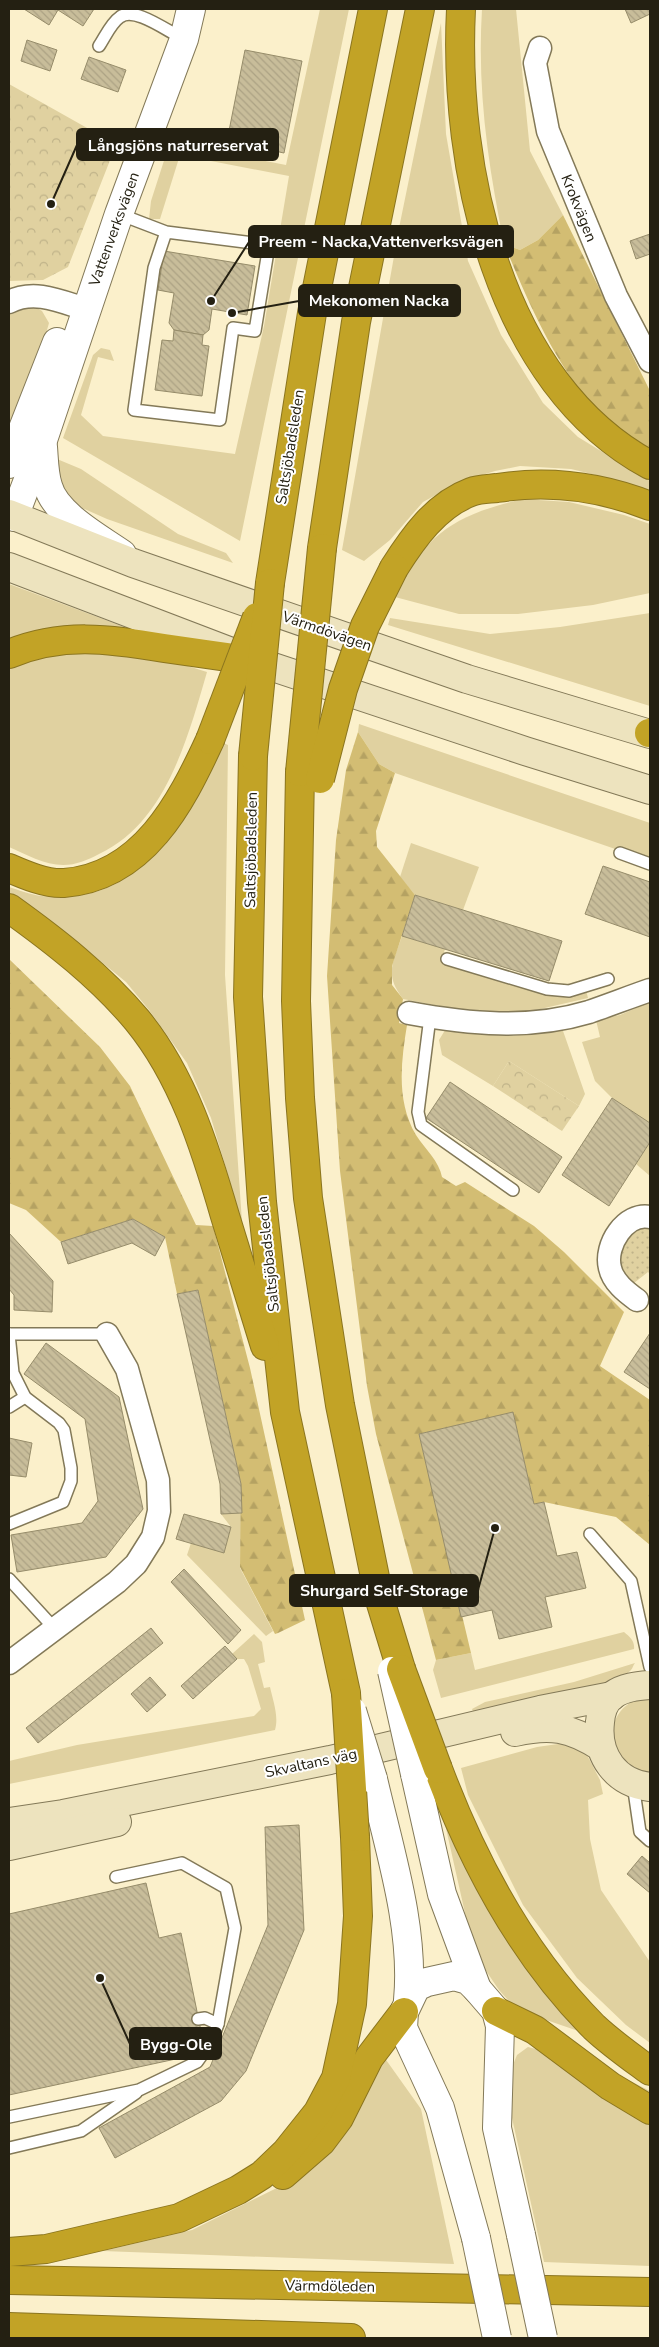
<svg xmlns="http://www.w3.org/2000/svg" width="659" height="2347" viewBox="0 0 659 2347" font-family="'Nunito Sans',sans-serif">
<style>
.grass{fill:#e0d1a0}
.forest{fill:url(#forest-firs)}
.park{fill:url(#park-crowns)}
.garden{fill:url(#garden-dots)}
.building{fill:url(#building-back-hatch);stroke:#968c6a}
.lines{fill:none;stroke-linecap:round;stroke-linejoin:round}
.service-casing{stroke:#837958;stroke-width:14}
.minor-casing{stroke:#837958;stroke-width:25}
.tertiary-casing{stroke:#837958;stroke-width:30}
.secondary-casing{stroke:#837958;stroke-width:30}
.motorway-casing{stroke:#8b751f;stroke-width:30}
.service{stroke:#fff;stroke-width:11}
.minor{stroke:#fff;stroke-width:22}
.tertiary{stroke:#fff;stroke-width:28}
.secondary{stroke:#ede3be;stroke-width:28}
.motorway{stroke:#c2a326;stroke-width:28}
.tertiary-bridge-casing{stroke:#837958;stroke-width:30;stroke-linecap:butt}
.motorway-bridge-casing{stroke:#8b751f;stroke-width:30;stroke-linecap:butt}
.tertiary-bridge{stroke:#fff;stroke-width:28}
.motorway-bridge{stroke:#c2a326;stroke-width:28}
.labels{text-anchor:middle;stroke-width:4;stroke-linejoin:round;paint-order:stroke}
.street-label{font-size:15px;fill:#242012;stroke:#fff}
.leader{fill:none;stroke:#242012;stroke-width:2}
.callout-dot{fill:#242012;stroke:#fff;stroke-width:2}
.callout{fill:#242012;stroke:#242012;stroke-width:2}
.callout-label{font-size:16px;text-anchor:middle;font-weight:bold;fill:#fff}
</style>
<defs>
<pattern id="forest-firs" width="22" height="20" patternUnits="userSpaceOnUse" patternTransform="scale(1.25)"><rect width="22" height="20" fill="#d3bd73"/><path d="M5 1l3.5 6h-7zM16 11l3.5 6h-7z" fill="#b5a262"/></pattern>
<pattern id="park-crowns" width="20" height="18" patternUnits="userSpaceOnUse" patternTransform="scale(1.25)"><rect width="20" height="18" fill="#e0d1a0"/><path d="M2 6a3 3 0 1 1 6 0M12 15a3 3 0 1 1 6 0" fill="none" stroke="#c0b389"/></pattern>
<pattern id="garden-dots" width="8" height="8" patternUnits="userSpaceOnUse" patternTransform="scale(1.25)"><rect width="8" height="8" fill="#e0d1a0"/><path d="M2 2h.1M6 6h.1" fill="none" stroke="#c0b389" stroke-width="1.8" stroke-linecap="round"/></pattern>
<pattern id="building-back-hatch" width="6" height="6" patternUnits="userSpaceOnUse" patternTransform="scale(1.25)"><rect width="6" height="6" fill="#c8bd9a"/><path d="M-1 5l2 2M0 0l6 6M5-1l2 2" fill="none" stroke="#aca284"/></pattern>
</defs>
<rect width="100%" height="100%" fill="#fbf0cb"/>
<g class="grass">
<path d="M320,9h29l-109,532 -177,-103 30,-83 8,-7 9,2 4,11 -16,-4 -17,58 22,21 132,18 29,-128 25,-150 -109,-21 -20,64h-11l2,-18 19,-59 116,23z"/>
<path d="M482,9h34l14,142 33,64 -25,25 -18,10 -16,-6c-16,-80 -27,-153 -22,-235z"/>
<path d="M441,23l5,111 22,127 33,74 42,68 35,34 72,44v10l-30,-10 -49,-12 -51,-3 -25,5 -35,11 -37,20 -33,38 -26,21 -22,-11 57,-322z"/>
<path d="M33,306l9,5 7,12 -4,14 -34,83 -2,-1v-104l2,-4z"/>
<path d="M57,459l24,10 97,65 48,19 7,10 -126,-44 -27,-12 -15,-13 -8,-20z"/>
<path d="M523,499l46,3 55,13 26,9v69l-57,12 -75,9h-59l-64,-17c30,-64 60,-82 128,-98z"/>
<path d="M9,584l118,44 -26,-1 -92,16z"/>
<path d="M650,613v93l-262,-81 2,-7 100,16 70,-7z"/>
<path d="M46,649l97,3 64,20c-19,65 -41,151 -108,182 -11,6 -23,11 -36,11 -18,0 -38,-11 -54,-18v-184z"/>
<path d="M359,724l291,99v38l-255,-88 -16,-9 -21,-32z"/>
<path d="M221,742l7,3 -3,230 17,247 -31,-104 -24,-55 -38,-53 -23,-28 -60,-49 -57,-37v-9c10,3 22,8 33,9 105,11 138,-78 179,-154z"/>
<path d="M411,843l68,24 -16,43 -48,-15 -15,-18z"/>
<path d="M402,936l43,13 -4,13 105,30 40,-2 2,8 -65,15 -40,1 -80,-15c-19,-25 -10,-36 -1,-63z"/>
<path d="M650,1002v121l-38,-25 -17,-17 -13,-39 18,-5 -4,-17 24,-5z"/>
<path d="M447,1027l66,9 49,-8 23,66 -6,12 -70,-45 -16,25 -51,-31 -3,-15z"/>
<path d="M650,1142v34l-14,-12z"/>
<path d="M242,1513l-2,55 33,63 -7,5 -79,-81 4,-12 33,9 7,-25 -10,-13z"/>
<path d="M624,1632c6,5 11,9 10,17l-193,49 -8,-28 3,-10 35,-7 4,17z"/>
<path d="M254,1634l8,8 3,20 -7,2 6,24 6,-1c3,14 9,29 5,43l-266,54v-23l68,-16 177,-29 7,-7 -13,-43 -4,-7h-7l-5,-5z"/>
<path d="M635,1663c-2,2 -2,5 -4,7 -15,17 -129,40 -156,46l-3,-7 13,-7 89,-20z"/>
<path d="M650,1695v77c-44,0 -56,-66 0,-77z"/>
<path d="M565,1743l21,10 14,27 3,14 -15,6 2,39 11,51 49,72v81l-24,-18 -49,-47 -54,-73 -55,-110 -7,-27 76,-21z"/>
<path d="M445,1824l72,124 73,87 -73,-25 -18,-20 -25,-37z"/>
<path d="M528,2047l71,18 51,26v175l-106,-4 -34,-153v-37l7,-17z"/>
<path d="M384,2057l37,52 33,155 -351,-13 89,-21 101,-50z"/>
</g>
<g class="forest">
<path d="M563,215l87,176v61c-19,-15 -41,-28 -57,-46 -41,-47 -65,-105 -89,-162l16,6 18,-10z"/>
<path d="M358,732l21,32 16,9 -19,58 1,16 38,48 -23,71v19l11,14 -4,24 8,2c-6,37 -11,76 9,110 9,14 23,26 26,42l14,9 9,-4 69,44 30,26 60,60 -24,54 50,34v145l-34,-28 -72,-15 -10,2 -21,-91 -94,21 52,219 -35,7 -60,-226 -9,-48 -27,-215 -13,-195 9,-136 10,-70z"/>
<path d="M9,959l91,88 30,39 66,139 17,1 37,142 55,252 -27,13 -3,1 -35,-67 1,-83 -43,-194 -21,4 -12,-57 -32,-18 -72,23 -35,-32 -17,-7z"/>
</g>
<g class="park">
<path d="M9,84l87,49 22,7 -50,127 -25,13 -34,1z"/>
<path d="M509,1061l70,45 -17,25 -69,-45z"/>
</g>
<path class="garden" d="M639,1229h11v45l-2,-2 -14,11 -10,-8 -8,-12c5,-16 8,-25 23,-34z"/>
<g class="building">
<path d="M24,9h70l-11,17 -25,-16 -9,15z"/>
<path d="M625,9h25v5l-19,9z"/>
<path d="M27,40l30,10 -7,21 -29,-10z"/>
<path d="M245,50l57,11 -18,92 -57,-12z"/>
<path d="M89,57l37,13 -8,22 -37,-13z"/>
<path d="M650,234v20l-14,5 -6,-18z"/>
<path d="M164,251l91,15 -8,49 -35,-6 -3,21 -6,5 -29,-5 -5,-7 5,-30 -16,-3z"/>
<path d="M174,330l29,5 -1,10 7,1 -7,50 -47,-6 7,-50 11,1z"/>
<path d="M603,866l47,16v55l-65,-23z"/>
<path d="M415,895l147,46 -13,40 -147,-45z"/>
<path d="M450,1082l112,75 -23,36 -113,-75z"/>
<path d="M612,1098l38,25v19l-41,64 -47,-31z"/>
<path d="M133,1219l32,18 -10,19 -23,-13 -64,21 -7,-22z"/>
<path d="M9,1233l44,48 -1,31 -38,-2v-15l-5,-6z"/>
<path d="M198,1290l43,194 1,29 -21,1 -1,-30 -43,-190z"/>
<path d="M650,1333v56l-26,-17z"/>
<path d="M46,1343l73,54 24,112 -37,48 -89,15 -6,-37 71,-12 16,-22 -13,-82 -61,-45z"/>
<path d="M513,1412l21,92 10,-2 13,54 20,-4 9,36 -41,9 7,30 -53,12 -7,-29 -31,7 -42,-183z"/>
<path d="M9,1438l23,5 -6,34 -17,-2z"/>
<path d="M184,1514l47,13 -7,26 -48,-14z"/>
<path d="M184,1569l57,61 -13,14 -57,-62z"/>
<path d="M151,1628l12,15 -125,100 -12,-15z"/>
<path d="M225,1646l12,13 -44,40 -12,-13z"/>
<path d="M150,1677l16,18 -19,17 -16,-18z"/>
<path d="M299,1825l5,105 -58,141 -25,30 -106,57 -16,-30 111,-61 58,-142 -3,-98z"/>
<path d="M642,1856l8,7v30l-23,-19z"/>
<path d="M146,1883l13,55 22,-5 21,103 -20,4 3,17 -176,38v-181z"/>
</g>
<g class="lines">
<defs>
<g id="service">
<path d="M99,46c6,-9 12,-23 21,-29 15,-11 48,15 64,22"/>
<path d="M119,214l47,18 -12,36 -20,142 86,10 13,-92 22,3 14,-86 -103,-13"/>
<path d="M620,853l30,11"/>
<path d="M447,959l100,30 22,2 39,-12"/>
<path d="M430,1017l-12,95 3,13 92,65"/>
<path d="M9,1334l4,39 12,24 34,26 5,7 7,38v13l-8,21 -54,22"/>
<path d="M9,1334h98"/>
<path d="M9,1407l16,-10"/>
<path d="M590,1534l41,47 19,86"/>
<path d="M9,1579l46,50"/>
<path d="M633,1784l7,48 10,9"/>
<path d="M116,1877l66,-14 44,25 9,40 -17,96"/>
<path d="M9,2117l130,-27 58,-28 15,-21 6,-17 -13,-6 -7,1"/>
<path d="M9,2148l72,-17 55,-38"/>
</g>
<g id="minor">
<path d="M540,48l-5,15 13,68 68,165 34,65"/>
<path d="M9,302c25,-13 51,-1 76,7"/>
<path d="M409,1013c60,11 120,17 180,-1 20,-7 41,-15 61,-22"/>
<path d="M637,1300c-11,-8 -24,-18 -27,-32 -6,-23 16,-56 40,-51"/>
<path d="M9,1663l108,-81 19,-18 17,-27 6,-26 -1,-31 -31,-111 -20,-35"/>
</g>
<g id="tertiary">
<path d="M43,447c1,12 1,27 5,39 7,28 51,52 74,68"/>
<path d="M9,464l48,-122"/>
<path d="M14,517l28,-74 77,-229 65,-175 7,-30"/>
<path d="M415,1774l27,120 35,95"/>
<path d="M373,1779c16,70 42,149 35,221"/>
<path d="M476,2238l-36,-130 -37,-80 1,-16 12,-25 11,-5 27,-6 14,4 9,9 19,22 4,15 -3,102 24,107"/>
</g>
<g id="secondary">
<path d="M9,514l124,49 334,116 183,55"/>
<path d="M9,567l246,94 270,90 125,39"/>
<path d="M650,1685c-12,1 -26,2 -37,10 -9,6 -12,16 -13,27 -4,34 16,61 50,65"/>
<path d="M515,1732c35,-8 55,-5 86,15"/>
<path d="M9,1822l54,-8 267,-54 210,-50 72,-14"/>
<path d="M9,1846l108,-24"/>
</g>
<g id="motorway">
<path d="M461,9c-8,159 37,374 189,456"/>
<path d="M322,548l34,-226 64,-313"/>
<path d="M394,568c19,-30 42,-63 77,-76 8,-3 18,-3 26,-4 52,-8 105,-1 153,18"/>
<path d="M270,583l42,-270 61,-304"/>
<path d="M9,654c54,-22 99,-15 155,-6 30,4 61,9 91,13"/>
<path d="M649,733h1"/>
<path d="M253,756l-5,241 14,205 23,210 61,281"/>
<path d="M300,772l-4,229 4,97 8,100 32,207 39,192 22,72"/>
<path d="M9,868c16,7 37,16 55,15 79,-6 117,-80 146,-143"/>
<path d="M9,908c46,33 91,68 128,112 46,56 68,127 88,196 13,43 27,87 40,130"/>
<path d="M438,1769c35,93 85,187 156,258 17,16 37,30 56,44"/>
<path d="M496,2011l39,19 75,56 40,24"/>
<path d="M283,2175l38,-33 18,-24 30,-60 35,-46"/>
<path d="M9,2252l37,-3 133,-31 59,-28 24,-15 24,-23 32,-40 18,-34 16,-74 6,-88 -3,-79"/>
<path d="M9,2280l641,12"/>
<path d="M9,2327l342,11"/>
</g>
</defs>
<use href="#service" class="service-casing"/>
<use href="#minor" class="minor-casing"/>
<use href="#tertiary" class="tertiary-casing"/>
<use href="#secondary" class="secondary-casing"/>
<use href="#motorway" class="motorway-casing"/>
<use href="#service" class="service"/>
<use href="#minor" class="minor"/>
<use href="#tertiary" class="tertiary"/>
<use href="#secondary" class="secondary"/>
<use href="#motorway" class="motorway"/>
<defs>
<g id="tertiary-bridge">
<path d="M392,1671l23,103"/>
<path d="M352,1711l21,68"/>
<path d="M521,2235l22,103"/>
<path d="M476,2238l21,100"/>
</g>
<g id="motorway-bridge">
<path d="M210,740l47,-123"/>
<path d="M253,756l17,-173"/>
<path d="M300,772l22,-224"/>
<path d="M320,779l23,-90 22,-63 29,-58"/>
<path d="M401,1669l37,100"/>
<path d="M346,1693l9,144"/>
</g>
</defs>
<use href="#tertiary-bridge" class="tertiary-bridge-casing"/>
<use href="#motorway-bridge" class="motorway-bridge-casing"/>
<use href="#tertiary-bridge" class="tertiary-bridge"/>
<use href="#motorway-bridge" class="motorway-bridge"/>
</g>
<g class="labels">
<g class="street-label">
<text transform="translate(579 208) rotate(68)" y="5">Krokvägen</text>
<text transform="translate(114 229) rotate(-70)" y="5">Vattenverksvägen</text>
<text transform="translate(290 447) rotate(-81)" y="5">Saltsjöbadsleden</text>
<text transform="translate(327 631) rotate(19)" y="5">Värmdövägen</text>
<text transform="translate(251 850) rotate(-89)" y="5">Saltsjöbadsleden</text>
<text transform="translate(268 1254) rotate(-96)" y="5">Saltsjöbadsleden</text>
<text transform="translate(311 1763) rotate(-12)" y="5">Skvaltans väg</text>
<text transform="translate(330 2286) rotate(1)" y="5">Värmdöleden</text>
</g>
</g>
<path class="leader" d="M51 204L77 145M211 301L249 242M232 313L299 301M495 1528L478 1590M100 1978L130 2044"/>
<g class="callout-dot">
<circle cx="51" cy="204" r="5"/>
<circle cx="211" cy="301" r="5"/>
<circle cx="232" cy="313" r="5"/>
<circle cx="495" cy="1528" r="5"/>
<circle cx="100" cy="1978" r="5"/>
</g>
<g class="callout">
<rect x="77" y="129" width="201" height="31" rx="5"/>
<rect x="249" y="226" width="264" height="31" rx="5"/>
<rect x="299" y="285" width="161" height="31" rx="5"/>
<rect x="290" y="1575" width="188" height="31" rx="5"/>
<rect x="130" y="2028" width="91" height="31" rx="5"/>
</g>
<g class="callout-label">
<text x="178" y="151">Långsjöns naturreservat</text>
<text x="381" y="247">Preem - Nacka,Vattenverksvägen</text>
<text x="379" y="306">Mekonomen Nacka</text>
<text x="384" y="1596">Shurgard Self-Storage</text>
<text x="176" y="2050">Bygg-Ole</text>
</g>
<rect width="659" height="2347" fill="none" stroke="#242012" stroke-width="20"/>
</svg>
